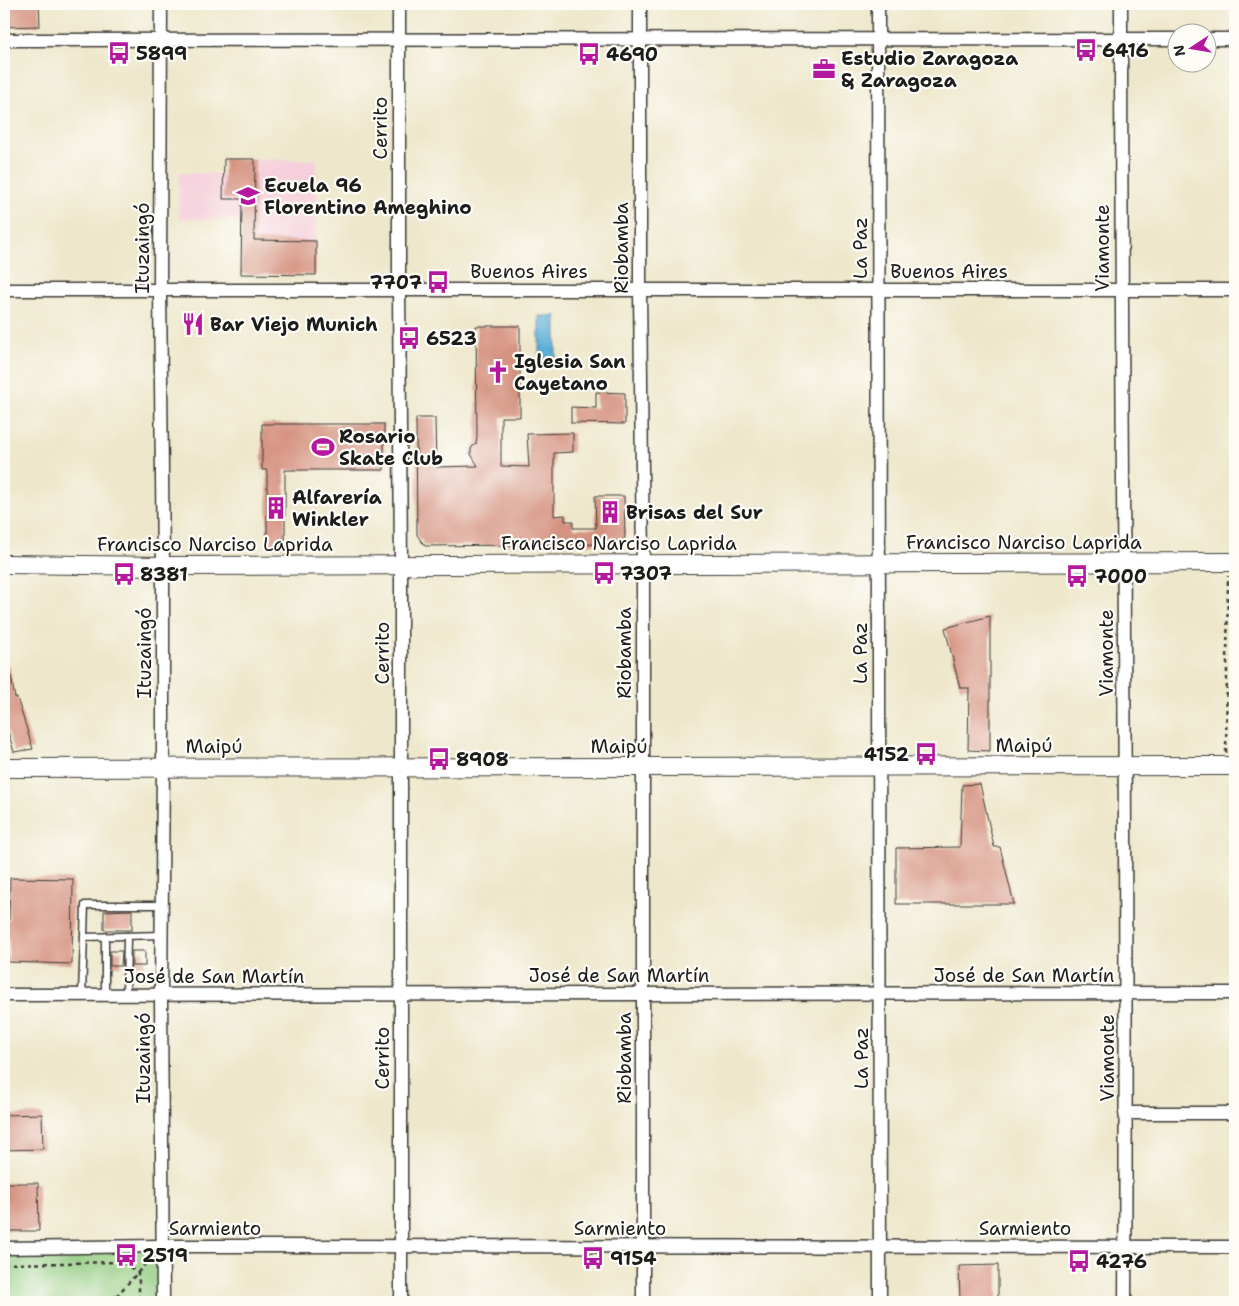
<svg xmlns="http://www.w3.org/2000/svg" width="1239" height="1306" viewBox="0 0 1239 1306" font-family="'Shantell Sans',sans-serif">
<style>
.built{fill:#f5cfdb}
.green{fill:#90ca7f;stroke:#56734e}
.water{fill:#5cadd7;stroke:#3c647a}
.building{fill:#d59280}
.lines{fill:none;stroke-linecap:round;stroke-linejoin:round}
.lane-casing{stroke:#3c3a36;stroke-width:9}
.street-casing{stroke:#3c3a36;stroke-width:15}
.secondary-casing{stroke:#3c3a36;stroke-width:20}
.path{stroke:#3c3a36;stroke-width:2.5;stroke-dasharray:4 4;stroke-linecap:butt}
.lane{stroke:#fff;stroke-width:6}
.street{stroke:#fff;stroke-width:12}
.secondary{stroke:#fff;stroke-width:18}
.labels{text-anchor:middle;stroke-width:4.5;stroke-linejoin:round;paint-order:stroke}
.poi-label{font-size:19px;font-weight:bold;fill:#1c1c1c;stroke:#fdfcf7;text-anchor:start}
.street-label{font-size:19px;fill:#1c1c1c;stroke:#fdfcf7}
</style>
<rect width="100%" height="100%" fill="#fdfcf7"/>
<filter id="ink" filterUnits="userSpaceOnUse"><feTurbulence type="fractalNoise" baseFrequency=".02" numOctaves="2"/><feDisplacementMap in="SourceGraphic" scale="10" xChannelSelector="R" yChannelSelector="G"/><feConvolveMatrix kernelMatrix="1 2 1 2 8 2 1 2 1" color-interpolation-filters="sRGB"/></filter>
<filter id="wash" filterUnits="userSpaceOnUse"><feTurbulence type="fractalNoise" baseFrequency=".0096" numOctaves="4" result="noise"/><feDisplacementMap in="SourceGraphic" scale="20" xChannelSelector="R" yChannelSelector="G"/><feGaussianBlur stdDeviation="1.12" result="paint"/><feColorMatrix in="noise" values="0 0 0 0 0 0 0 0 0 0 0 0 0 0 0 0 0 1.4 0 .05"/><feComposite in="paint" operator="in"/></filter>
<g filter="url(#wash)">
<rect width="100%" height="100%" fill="#eee7cb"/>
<path class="built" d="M224,159l93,1 -1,115 -75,-1 1,-54 -63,-1v-46l44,1z"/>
<path class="green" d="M161,1246l2,56h-159v-54z"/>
<rect class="water" x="539" y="316" width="17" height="44"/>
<g id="blocks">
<g class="building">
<path d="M4,4h35l1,22 -36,1z"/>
<path d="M224,159h31l-1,81 62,1v34l-75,-1 1,-75h-19z"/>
<path d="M476,326h44v91h-19v49l28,1 -2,-33 46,-1v19l-19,1v63l11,-1v6h8v7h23l-1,-32h29l1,42 -8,6 -192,2 -8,-11 -1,-117h19l1,49 42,-1 -7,-12v-5l2,-3 3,-2 1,-8z"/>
<path d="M596,392l29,1v31l-54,-1v-16l25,1z"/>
<path d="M262,424h122v46h-99v77h-18v-77h-5z"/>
<path d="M990,616v135l-22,-1 1,-62h-9l-15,-60z"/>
<path d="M9,665l6,33h2l16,51 -19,3 -10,-34v-52z"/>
<path d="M980,784l14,63h6l14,57h-118v-56l64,-1 2,-62z"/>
<path d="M10,878l63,1 -1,85 -64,-2 1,-23h-5v-19h5z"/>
<path d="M132,910v20h-28v-19z"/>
<path d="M110,951h12l-1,15h-11z"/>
<rect x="132" y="951" width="13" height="15"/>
<path d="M42,1114l1,35 -39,1v-35z"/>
<path d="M4,1183h34l1,48h-35z"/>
<path d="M998,1265v37h-38l-1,-36z"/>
</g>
</g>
</g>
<g filter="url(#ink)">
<use href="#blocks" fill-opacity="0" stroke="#3c3a36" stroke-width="1"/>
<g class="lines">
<defs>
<g id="lane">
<path d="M84,937l78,-2"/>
<path d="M105,994v-57"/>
<path d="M82,995l3,-90h77"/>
<path d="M126,995l1,-59"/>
</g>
<g id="street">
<path d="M161,4l-1,286 3,276v202l-2,226 2,308"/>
<path d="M399,4v286l2,275v737"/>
<path d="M640,4v286l3,274v738"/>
<path d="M878,4l2,1298"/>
<path d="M1121,4c0,433 7,865 4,1298"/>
<path d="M1206,39h29"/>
<path d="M4,40l1172,-1"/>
<path d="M4,290h1231"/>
<path d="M4,995l1231,-2"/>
<path d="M1125,1113h110"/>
<path d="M4,1248l157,-2 1074,1"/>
</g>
<g id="secondary">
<path d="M4,564l159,2 1072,-4"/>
<path d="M4,768l1231,-2"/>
</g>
</defs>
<use href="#lane" class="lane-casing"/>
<use href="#street" class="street-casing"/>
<use href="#secondary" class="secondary-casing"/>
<g class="path">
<path d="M1226,753l2,-177"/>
<path d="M4,1264l119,-2 15,11 1,9v20"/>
<path d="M111,1302l39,-43"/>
</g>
<use href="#lane" class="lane"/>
<use href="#street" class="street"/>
<use href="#secondary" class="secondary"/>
</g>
</g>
<defs>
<symbol id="bus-bare" viewBox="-9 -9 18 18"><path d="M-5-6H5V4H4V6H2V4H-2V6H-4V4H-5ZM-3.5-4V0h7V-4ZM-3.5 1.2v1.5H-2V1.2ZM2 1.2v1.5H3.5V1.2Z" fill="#b5179e" stroke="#fdfcf7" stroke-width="2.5" paint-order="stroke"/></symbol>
<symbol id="office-bare" viewBox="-9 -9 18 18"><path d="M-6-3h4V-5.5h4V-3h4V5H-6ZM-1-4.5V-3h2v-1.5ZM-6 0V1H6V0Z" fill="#b5179e" stroke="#fdfcf7" stroke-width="2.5" paint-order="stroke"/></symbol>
<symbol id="school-bare" viewBox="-9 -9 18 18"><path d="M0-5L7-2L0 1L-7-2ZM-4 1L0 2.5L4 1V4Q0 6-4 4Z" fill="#b5179e" stroke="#fdfcf7" stroke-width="2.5" paint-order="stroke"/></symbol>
<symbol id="restaurant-bare" viewBox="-9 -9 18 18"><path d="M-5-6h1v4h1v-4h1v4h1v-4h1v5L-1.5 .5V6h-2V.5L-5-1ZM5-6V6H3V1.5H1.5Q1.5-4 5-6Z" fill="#b5179e" stroke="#fdfcf7" stroke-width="2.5" paint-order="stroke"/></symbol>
<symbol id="church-bare" viewBox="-9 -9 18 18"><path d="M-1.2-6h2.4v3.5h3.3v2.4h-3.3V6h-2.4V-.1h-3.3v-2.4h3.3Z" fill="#b5179e" stroke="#fdfcf7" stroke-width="2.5" paint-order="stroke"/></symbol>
<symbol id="stadium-bare" viewBox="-9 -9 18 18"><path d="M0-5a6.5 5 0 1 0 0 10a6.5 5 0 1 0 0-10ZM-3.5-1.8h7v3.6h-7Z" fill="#b5179e" stroke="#fdfcf7" stroke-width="2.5" paint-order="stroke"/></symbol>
<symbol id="building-bare" viewBox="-9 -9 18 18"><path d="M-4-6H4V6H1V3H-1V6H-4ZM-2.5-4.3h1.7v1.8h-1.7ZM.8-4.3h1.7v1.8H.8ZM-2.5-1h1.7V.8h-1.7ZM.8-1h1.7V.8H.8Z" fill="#b5179e" stroke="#fdfcf7" stroke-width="2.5" paint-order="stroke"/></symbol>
</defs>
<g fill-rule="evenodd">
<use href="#bus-bare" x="1070" y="34" width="32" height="32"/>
<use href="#bus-bare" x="103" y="37" width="32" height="32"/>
<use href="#bus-bare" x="573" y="38" width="32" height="32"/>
<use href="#office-bare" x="808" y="53" width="32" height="32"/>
<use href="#school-bare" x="232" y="180" width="32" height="32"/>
<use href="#bus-bare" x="422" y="266" width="32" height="32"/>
<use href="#restaurant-bare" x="177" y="308" width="32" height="32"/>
<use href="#bus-bare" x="393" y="322" width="32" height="32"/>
<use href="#church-bare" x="482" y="356" width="32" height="32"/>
<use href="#stadium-bare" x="307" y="431" width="32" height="32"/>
<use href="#building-bare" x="260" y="492" width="32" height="32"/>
<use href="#building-bare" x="594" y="496" width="32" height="32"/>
<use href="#bus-bare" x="588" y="557" width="32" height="32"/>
<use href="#bus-bare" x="108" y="558" width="32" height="32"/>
<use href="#bus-bare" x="1061" y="560" width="32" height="32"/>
<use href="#bus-bare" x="910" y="738" width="32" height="32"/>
<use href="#bus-bare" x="423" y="743" width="32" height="32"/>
<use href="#bus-bare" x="110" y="1239" width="32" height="32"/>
<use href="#bus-bare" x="577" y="1242" width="32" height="32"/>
<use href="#bus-bare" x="1063" y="1245" width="32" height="32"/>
</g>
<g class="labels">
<g class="poi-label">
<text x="1102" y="57">6416</text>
<text x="136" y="60">5899</text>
<text x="606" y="61">4690</text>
<text x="841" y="65">Estudio Zaragoza<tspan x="841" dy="22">&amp; Zaragoza</tspan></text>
<text x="264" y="192">Ecuela 96<tspan x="264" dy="22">Florentino Ameghino</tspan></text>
<text x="422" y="289" text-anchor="end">7707</text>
<text x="210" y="331">Bar Viejo Munich</text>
<text x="426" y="345">6523</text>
<text x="514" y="368">Iglesia San<tspan x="514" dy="22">Cayetano</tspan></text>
<text x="339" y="443">Rosario<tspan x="339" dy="22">Skate Club</tspan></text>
<text x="292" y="504">Alfarería<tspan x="292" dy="22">Winkler</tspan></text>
<text x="626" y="519">Brisas del Sur</text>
<text x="620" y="580">7307</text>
<text x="140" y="581">8381</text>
<text x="1094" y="583">7000</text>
<text x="909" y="761" text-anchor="end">4152</text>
<text x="456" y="766">8908</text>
<text x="142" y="1262">2519</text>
<text x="610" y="1265">9154</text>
<text x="1096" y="1268">4276</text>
</g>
<g class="street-label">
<text transform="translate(380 128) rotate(-90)" y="7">Cerrito</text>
<text transform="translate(142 248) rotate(-90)" y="7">Ituzaingó</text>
<text transform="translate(621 248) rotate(-90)" y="7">Riobamba</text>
<text transform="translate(860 248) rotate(-90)" y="7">La Paz</text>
<text transform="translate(1102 248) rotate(-90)" y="7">Viamonte</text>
<text x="529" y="278">Buenos Aires</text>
<text x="949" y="278">Buenos Aires</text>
<text x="1024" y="549">Francisco Narciso Laprida</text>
<text x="619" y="550">Francisco Narciso Laprida</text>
<text x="215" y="551">Francisco Narciso Laprida</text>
<text transform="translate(144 653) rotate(-90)" y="7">Ituzaingó</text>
<text transform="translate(382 653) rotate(-90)" y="7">Cerrito</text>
<text transform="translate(624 653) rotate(-90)" y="7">Riobamba</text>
<text transform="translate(860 653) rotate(-90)" y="7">La Paz</text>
<text transform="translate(1106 653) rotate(-90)" y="7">Viamonte</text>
<text x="1024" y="752">Maipú</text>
<text x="214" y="753">Maipú</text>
<text x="619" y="753">Maipú</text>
<text x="619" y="982">José de San Martín</text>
<text x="1024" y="982">José de San Martín</text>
<text x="214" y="983">José de San Martín</text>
<text transform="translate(143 1058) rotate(-90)" y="7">Ituzaingó</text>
<text transform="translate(382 1058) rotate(-90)" y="7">Cerrito</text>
<text transform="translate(624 1058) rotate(-90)" y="7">Riobamba</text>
<text transform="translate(861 1058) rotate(-90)" y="7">La Paz</text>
<text transform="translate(1107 1058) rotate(-90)" y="7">Viamonte</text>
<text x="215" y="1235">Sarmiento</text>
<text x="620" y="1235">Sarmiento</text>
<text x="1025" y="1235">Sarmiento</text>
</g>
</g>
<rect width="1239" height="1306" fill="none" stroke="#fdfcf7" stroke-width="20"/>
<g transform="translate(1192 48) rotate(258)"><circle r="24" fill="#fdfcf7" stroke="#a3a29f"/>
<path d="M0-4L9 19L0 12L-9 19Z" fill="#b5179e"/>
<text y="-8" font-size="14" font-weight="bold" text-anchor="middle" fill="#1c1c1c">N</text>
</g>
</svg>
